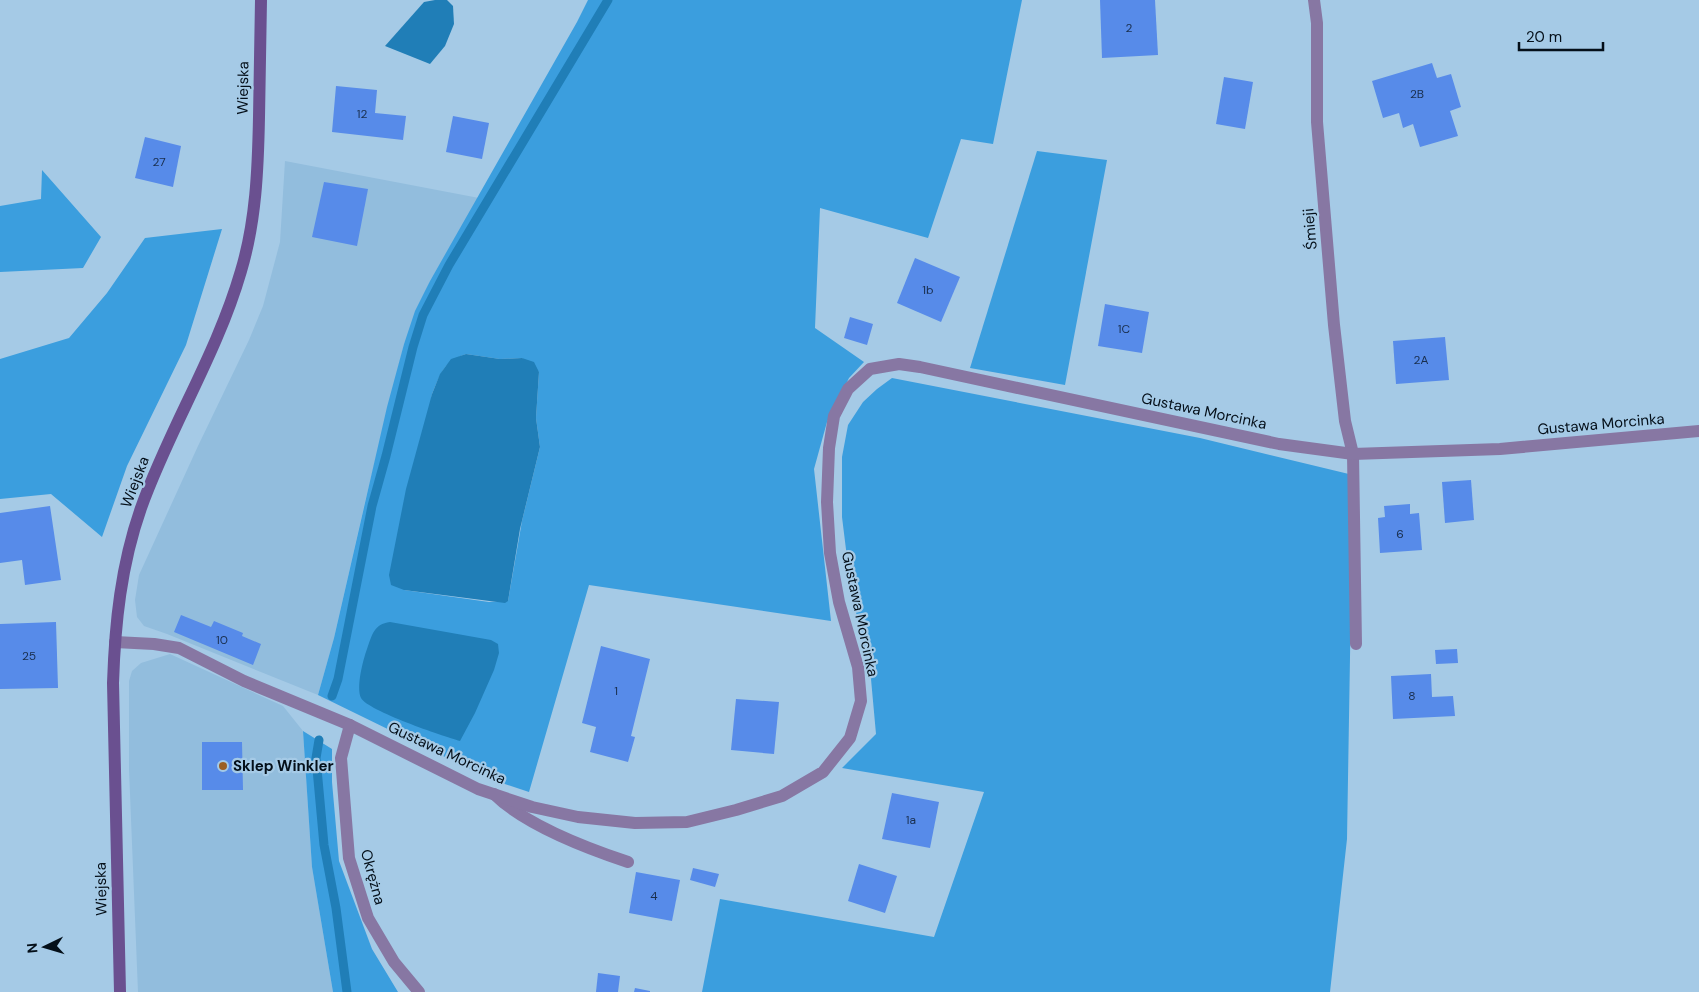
<svg xmlns="http://www.w3.org/2000/svg" width="1699" height="992" viewBox="0 0 1699 992" font-family="'DM Sans',sans-serif">
<style>
.built{fill:#92bddd}
.green{fill:#3b9ede;fill-rule:evenodd}
.water{fill:#207eb7}
.lines{fill:none;stroke-linecap:round;stroke-linejoin:round}
.stream{stroke:#207eb7;stroke-width:9}
.building{fill:#578be9}
.lane{stroke:#8777a3;stroke-width:12}
.street{stroke:#8777a3;stroke-width:12}
.secondary{stroke:#6a5090;stroke-width:12}
.poi-dot{fill:#9b5f22;stroke:#a5cae6;stroke-width:2}
.labels{text-anchor:middle;stroke-width:4.5;stroke-linejoin:round;paint-order:stroke}
.number-label{font-size:12px;fill:#192e4d}
.street-label{font-size:15px;fill:#040f19;stroke:#a5cae6}
.poi-label{font-size:15px;font-weight:bold;fill:#040f19;stroke:#a5cae6;text-anchor:start}
</style>
<rect width="100%" height="100%" fill="#a5cae6"/>
<g class="built">
<path d="M285,161l194,37 -49,83 -26,63 -39,158 -31,136 -16,57 -151,-61 -23,-8 -7,-9 -2,-17 4,-25 59,-129 51,-106 14,-34 17,-64z"/>
<path d="M170,654l113,52 20,25 9,136 21,125h-195l-9,-223v-88l3,-10 9,-8z"/>
</g>
<g class="green">
<path d="M588,0h434l-29,144 -32,-5 -33,99 -108,-30 -5,120 49,34 -15,16 -22,44 -13,47 17,152 -242,-36 -60,207 -39,-13 -172,-84 16,-57 53,-231 17,-63 11,-33 15,-30 147,-259zM466,354l34,5 22,-1 17,14 -3,46 4,29 -18,74 -14,80 -19,1 -85,-12 28,-196c9,-21 11,-32 34,-40z"/>
<path d="M1037,151l70,9 -42,225 -95,-17z"/>
<path d="M42,170l59,67 -18,31 -83,4v-66l41,-7z"/>
<path d="M222,229l-36,116 -59,121 -25,71 -51,-43 -51,5v-140l69,-21 38,-45 38,-55z"/>
<path d="M892,378l308,60 153,37 -6,364 -17,153h-628l18,-93 214,38 50,-145 -142,-24 34,-34 -5,-55 -20,-89 -9,-73v-60l6,-32 15,-23 14,-13z"/>
<path d="M303,731l29,18v33l7,79 33,88 26,43h-65l-21,-125z"/>
</g>
<g class="water">
<path d="M435,0h12l6,6 1,18 -9,22 -15,18 -45,-18 39,-44z"/>
<path d="M466,354l34,5 22,-1 12,4 5,10 -3,46 4,29 -20,82 -12,72 -3,2 -101,-13 -13,-5 -2,-10 17,-86 26,-95 8,-20 11,-15z"/>
<path d="M390,622l101,18 7,4 1,9 -5,17 -19,43 -15,28c-17,-5 -92,-30 -99,-43 -5,-11 2,-38 6,-49 5,-14 7,-25 23,-27z"/>
</g>
<g class="lines">
<g class="stream">
<path d="M332,696l6,-17 34,-173 14,-50 27,-109 10,-32 26,-50 159,-265"/>
<path d="M319,740l-3,18 8,87 12,63 11,84"/>
</g>
</g>
<g class="building">
<path d="M1100,0h55l3,55 -56,3z"/>
<path d="M1432,63l5,15 14,-4 10,33 -11,4 8,25 -38,11 -7,-23 -10,4 -4,-15 -16,5 -11,-37z"/>
<path d="M1224,77l29,5 -8,47 -29,-5z"/>
<path d="M336,86l41,4 -2,23 31,3 -3,24 -71,-8z"/>
<path d="M453,116l36,7 -7,36 -36,-7z"/>
<path d="M145,137l36,9 -8,41 -38,-9z"/>
<path d="M324,182l44,7 -11,57 -45,-9z"/>
<path d="M915,258l45,19 -19,45 -44,-19z"/>
<path d="M1105,304l44,8 -7,41 -44,-7z"/>
<path d="M850,317l23,7 -6,21 -23,-7z"/>
<path d="M1445,337l4,43 -53,4 -3,-43z"/>
<path d="M1471,480l3,40 -29,3 -3,-41z"/>
<path d="M1410,504v10l9,-1 3,37 -42,3 -2,-35 7,-1 -1,-11z"/>
<path d="M50,506l11,74 -36,5 -3,-25 -22,3v-50z"/>
<path d="M181,615l30,12 3,-6 29,12 -1,3 19,8 -8,21 -79,-33z"/>
<path d="M56,622l2,66 -58,1v-65z"/>
<path d="M601,646l49,13 -19,77 4,1 -7,25 -38,-10 6,-25 -14,-4z"/>
<path d="M1457,649l1,14 -22,1 -1,-14z"/>
<path d="M1431,674l1,23 21,-1 2,20 -62,3 -2,-43z"/>
<path d="M736,699l43,3 -5,52 -43,-4z"/>
<path d="M202,742h40l1,48h-41z"/>
<path d="M892,793l47,9 -9,46 -48,-9z"/>
<path d="M859,864l38,12 -12,37 -37,-12z"/>
<path d="M693,868l26,6 -4,13 -25,-7z"/>
<path d="M636,872l44,8 -8,41 -43,-8z"/>
<path d="M598,973l22,3 -2,16h-22z"/>
<path d="M635,988l15,3v1h-16z"/>
</g>
<g class="lines">
<g class="lane">
<path d="M1353,454l3,190"/>
<path d="M494,794c31,31 92,54 134,68"/>
</g>
<g class="street">
<path d="M1314,0l3,23v99l17,203 11,96 8,33"/>
<path d="M115,642l39,2 25,4 65,33 106,44 128,64 54,18 46,10 57,6 52,-1 49,-12 46,-14 41,-24 27,-34 11,-37 -3,-34 -19,-65 -9,-49 -3,-51 2,-54 5,-32 14,-27 22,-20 29,-5 21,3 359,77 74,10 147,-5 199,-18"/>
<path d="M350,725l-9,33 8,100 19,60 26,44 25,30"/>
</g>
<path class="secondary" d="M120,992l-7,-309c2,-60 8,-118 28,-175 29,-81 76,-154 100,-237 15,-50 17,-102 18,-154 1,-39 1,-78 2,-117"/>
</g>
<circle class="poi-dot" cx="223" cy="766" r="5"/>
<g class="labels">
<g class="number-label">
<text x="1129" y="32">2</text>
<text x="1417" y="98">2B</text>
<text x="362" y="118">12</text>
<text x="159" y="166">27</text>
<text x="928" y="294">1b</text>
<text x="1124" y="333">1C</text>
<text x="1421" y="364">2A</text>
<text x="1400" y="538">6</text>
<text x="222" y="644">10</text>
<text x="29" y="660">25</text>
<text x="616" y="695">1</text>
<text x="1412" y="700">8</text>
<text x="911" y="824">1a</text>
<text x="654" y="900">4</text>
</g>
<g class="street-label">
<text transform="translate(243 88) rotate(-89)" y="5">Wiejska</text>
<text transform="translate(1310 229) rotate(-95)" y="5">Śmieji</text>
<text transform="translate(1204 411) rotate(12)" y="5">Gustawa Morcinka</text>
<text transform="translate(1601 424) rotate(-5)" y="5">Gustawa Morcinka</text>
<text transform="translate(135 482) rotate(-69)" y="5">Wiejska</text>
<text transform="translate(860 614) rotate(78)" y="5">Gustawa Morcinka</text>
<text transform="translate(447 753) rotate(25)" y="5">Gustawa Morcinka</text>
<text transform="translate(373 877) rotate(75)" y="5">Okrężna</text>
<text transform="translate(101 889) rotate(-91)" y="5">Wiejska</text>
</g>
<g class="poi-label">
<text x="233" y="771">Sklep Winkler</text>
</g>
</g>
<g transform="translate(45 947) rotate(265)" stroke="#a5cae6" stroke-width="4" paint-order="stroke">
<path d="M0-4L9 19L0 12L-9 19Z" fill="#040f19"/>
<text y="-8" font-size="14" font-weight="bold" text-anchor="middle" fill="#040f19">N</text>
</g>
<path d="M1519 42v8h84v-8" fill="none" stroke="#040f19" stroke-width="2.5"/>
<text x="1526" y="42" font-size="15" fill="#040f19" stroke="#a5cae6" stroke-width="4" paint-order="stroke">20 m</text>
</svg>
